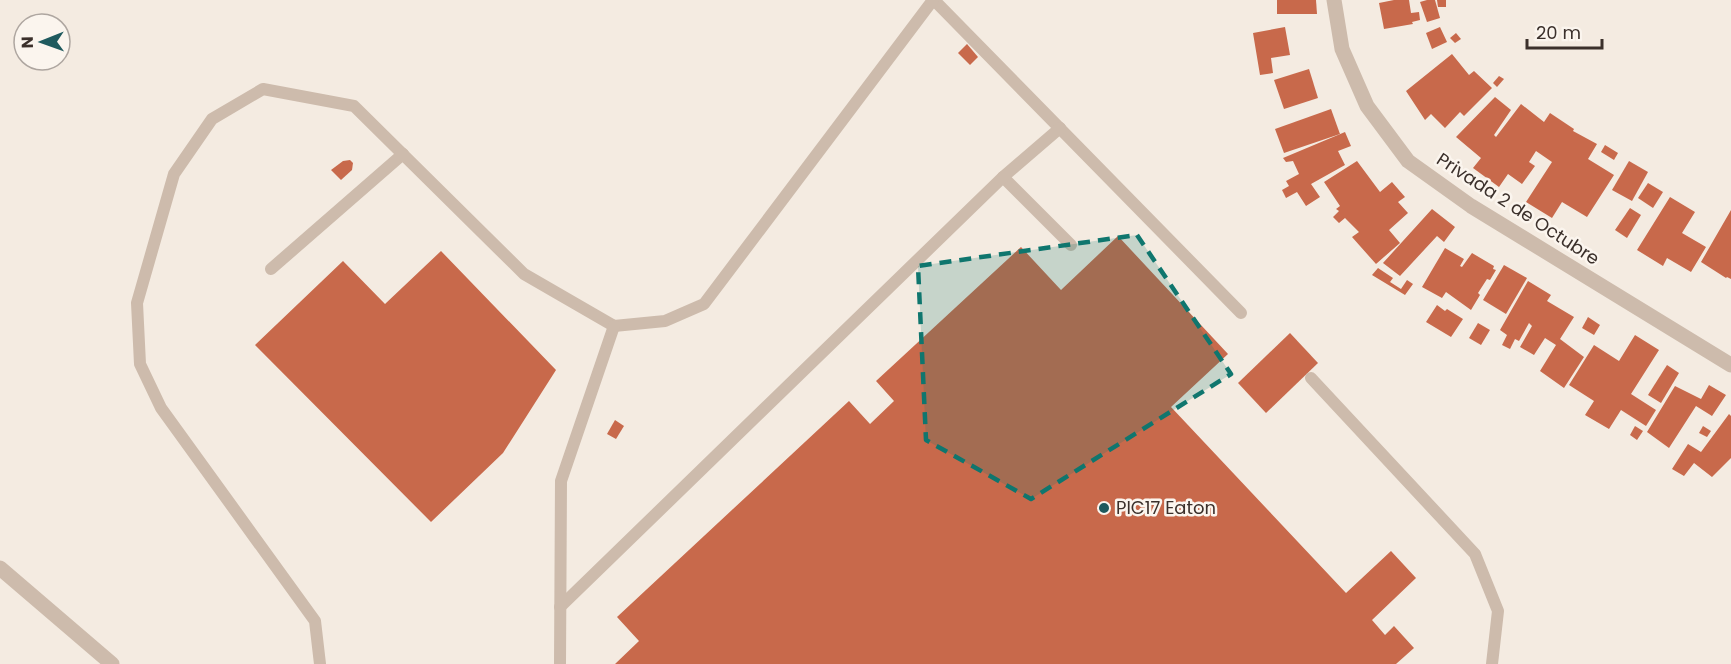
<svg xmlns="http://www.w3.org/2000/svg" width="1731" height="664" viewBox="0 0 1731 664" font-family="Poppins,sans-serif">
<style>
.building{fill:#c8694b}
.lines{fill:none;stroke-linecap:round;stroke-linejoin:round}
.lane{stroke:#cdbbac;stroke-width:12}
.street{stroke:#cdbbac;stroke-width:15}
.marked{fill:#0f766e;fill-opacity:0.2;stroke:#0f766e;stroke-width:4.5;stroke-dasharray:12 8;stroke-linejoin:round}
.poi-dot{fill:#1f5a5e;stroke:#fbf5ee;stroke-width:2}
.labels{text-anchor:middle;stroke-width:5;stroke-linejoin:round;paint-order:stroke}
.street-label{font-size:18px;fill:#3b302b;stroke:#fbf5ee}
.poi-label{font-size:18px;fill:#3b302b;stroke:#fbf5ee;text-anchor:start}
</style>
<rect width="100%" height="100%" fill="#f4ebe1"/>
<g class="building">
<path d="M1277,0h39l1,14h-40z"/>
<path d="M1394,0h15l2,13 8,-1 1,8 -8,2 1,2 -29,5 -5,-26z"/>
<path d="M1427,0h8l5,18 -13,4 -7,-20z"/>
<path d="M1437,0h9v7h-8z"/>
<path d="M1285,27l5,28 -19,3 2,15 -13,2 -7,-42z"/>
<path d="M1440,27l7,15 -15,7 -6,-16z"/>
<path d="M1456,33l5,6 -6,4 -5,-5z"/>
<path d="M967,44l11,13 -8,8 -12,-12z"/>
<path d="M1452,54l17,21 5,-4 18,17 -28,28 -4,-4 -15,16 -14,-14 -6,6 -19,-29z"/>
<path d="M1309,69l9,29 -34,11 -10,-29z"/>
<path d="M1499,76l5,3 -7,8 -4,-4z"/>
<path d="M1495,97l16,13 -17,25 2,2 25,-33 23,18 6,-9 24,16 -1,2 24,13 -9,15 26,16 -27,42 -25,-15 -10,16 -26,-16 26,-40 -16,-11 -7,11 6,4 -13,18 -14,-10 -9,13 -26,-19 8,-10 -25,-21z"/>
<path d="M1331,109l9,25 -56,19 -9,-24z"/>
<path d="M1345,132l6,14 -13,5 7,14 -34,19 9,13 -14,9 -9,-14 -11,6 -4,-8 7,-4 -3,-5 13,-7 -6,-13 -7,1 -3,-4z"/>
<path d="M1605,145l13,8 -4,7 -13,-8z"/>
<path d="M350,160l3,3 -1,7 -11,10 -10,-10 12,-9z"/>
<path d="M1357,161l23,31 12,-10 13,15 -7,5 10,11 -19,17 11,13 -24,21 -24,-27 7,-5 -14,-14 -6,5 -6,-6 6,-6 -3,-2 4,-3 -16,-24z"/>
<path d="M1629,161l19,11 -16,29 -20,-11z"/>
<path d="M1648,183l15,9 -10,16 -15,-10z"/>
<path d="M1670,197l25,15 -13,21 24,14 -15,25 -24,-14 -4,8 -26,-16z"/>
<path d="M1630,208l11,7 -14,23 -12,-8z"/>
<path d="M1432,209l23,18 -11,15 -7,-6 -37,40 -17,-13z"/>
<path d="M1731,210v69l-4,-2 -1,1 -25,-16z"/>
<path d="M1118,236l110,118 -57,53 175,186 45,-42 25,27 -44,42 13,15 9,-9 20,22 -18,16h-781l24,-23 -22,-24 232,-216 21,23 24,-23 -18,-20 145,-134 40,43z"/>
<path d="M1445,248l19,11 -4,7 2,1 10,-14 22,13 -1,3 3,1 -6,10 -3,-1 -9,14 2,2 -9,15 -25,-18 -4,6 -20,-11z"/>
<path d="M441,251l115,119 -53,83 -72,69 -176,-177 88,-84 42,43z"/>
<path d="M1504,265l23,13 -21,36 -23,-14z"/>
<path d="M1378,268l15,10 -3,4 11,7 6,-9 6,4 -8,11 -33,-20z"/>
<path d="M1528,281l23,14 -4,6 27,16 -14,22 24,18 -20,31 -24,-17 16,-26 -11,-7 -11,17 -14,-8 12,-21 -3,-3 -10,18 -4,-2 -5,10 -8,-4 5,-10 -7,-5z"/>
<path d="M1437,305l8,6 2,-2 16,10 -12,18 -25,-15z"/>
<path d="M1588,317l12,8 -6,10 -12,-7z"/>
<path d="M1478,323l12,7 -9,15 -12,-7z"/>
<path d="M1290,333l28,30 -52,50 -28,-30z"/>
<path d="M1635,335l24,15 -28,44 25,16 -10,16 -25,-16 -12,19 -24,-14 9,-14 -25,-16 25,-40 25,16z"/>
<path d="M1667,365l12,8 -18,30 -13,-8z"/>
<path d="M1709,385l17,10 -14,21 -16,-10 -27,42 -22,-16 28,-46 26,13z"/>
<path d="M1729,414l2,2v42l-19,19 -18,-14 -10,13 -12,-7 16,-25 13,8z"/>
<path d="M615,420l9,6 -8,13 -9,-5z"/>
<path d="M1635,426l8,5 -6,9 -7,-5z"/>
<path d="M1703,426l8,5 -4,6 -8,-4z"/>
</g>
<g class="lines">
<g class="lane">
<path d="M934,0l307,313"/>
<path d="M1003,177l68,68"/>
<path d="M271,269l132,-115"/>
<path d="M1311,378l164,176 23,57 -6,53"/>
<path d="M560,607l443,-430 57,-49"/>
<path d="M320,664l-5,-43 -154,-213 -21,-44 -3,-61 37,-129 38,-55 51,-30 91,17 170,168 90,52 51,-5 39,-17 229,-304"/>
<path d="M560,664l1,-183 53,-155"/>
</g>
<g class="street">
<path d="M1334,0l8,49 25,57 41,55 63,45 260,159"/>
<path d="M0,568l112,96"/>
</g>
</g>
<path class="marked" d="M1137,235l94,139 -200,125 -105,-59 -8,-174z"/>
<circle class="poi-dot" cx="1104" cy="508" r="6"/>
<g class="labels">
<g class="street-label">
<text transform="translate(1518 209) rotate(33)" y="6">Privada 2 de Octubre</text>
</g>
<g class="poi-label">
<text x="1116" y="514">PIC17 Eaton</text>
</g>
</g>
<g transform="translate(42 42) rotate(269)"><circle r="28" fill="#fbf5ee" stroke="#aea6a0" stroke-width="1.5"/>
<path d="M0-4.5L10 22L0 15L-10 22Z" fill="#1f5a5e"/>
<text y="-9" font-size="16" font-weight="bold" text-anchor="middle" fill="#3b302b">N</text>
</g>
<path d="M1527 39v9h75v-9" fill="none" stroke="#3b302b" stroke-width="3"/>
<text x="1536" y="39" font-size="18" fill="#3b302b" stroke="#fbf5ee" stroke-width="4.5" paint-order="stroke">20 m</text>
</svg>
